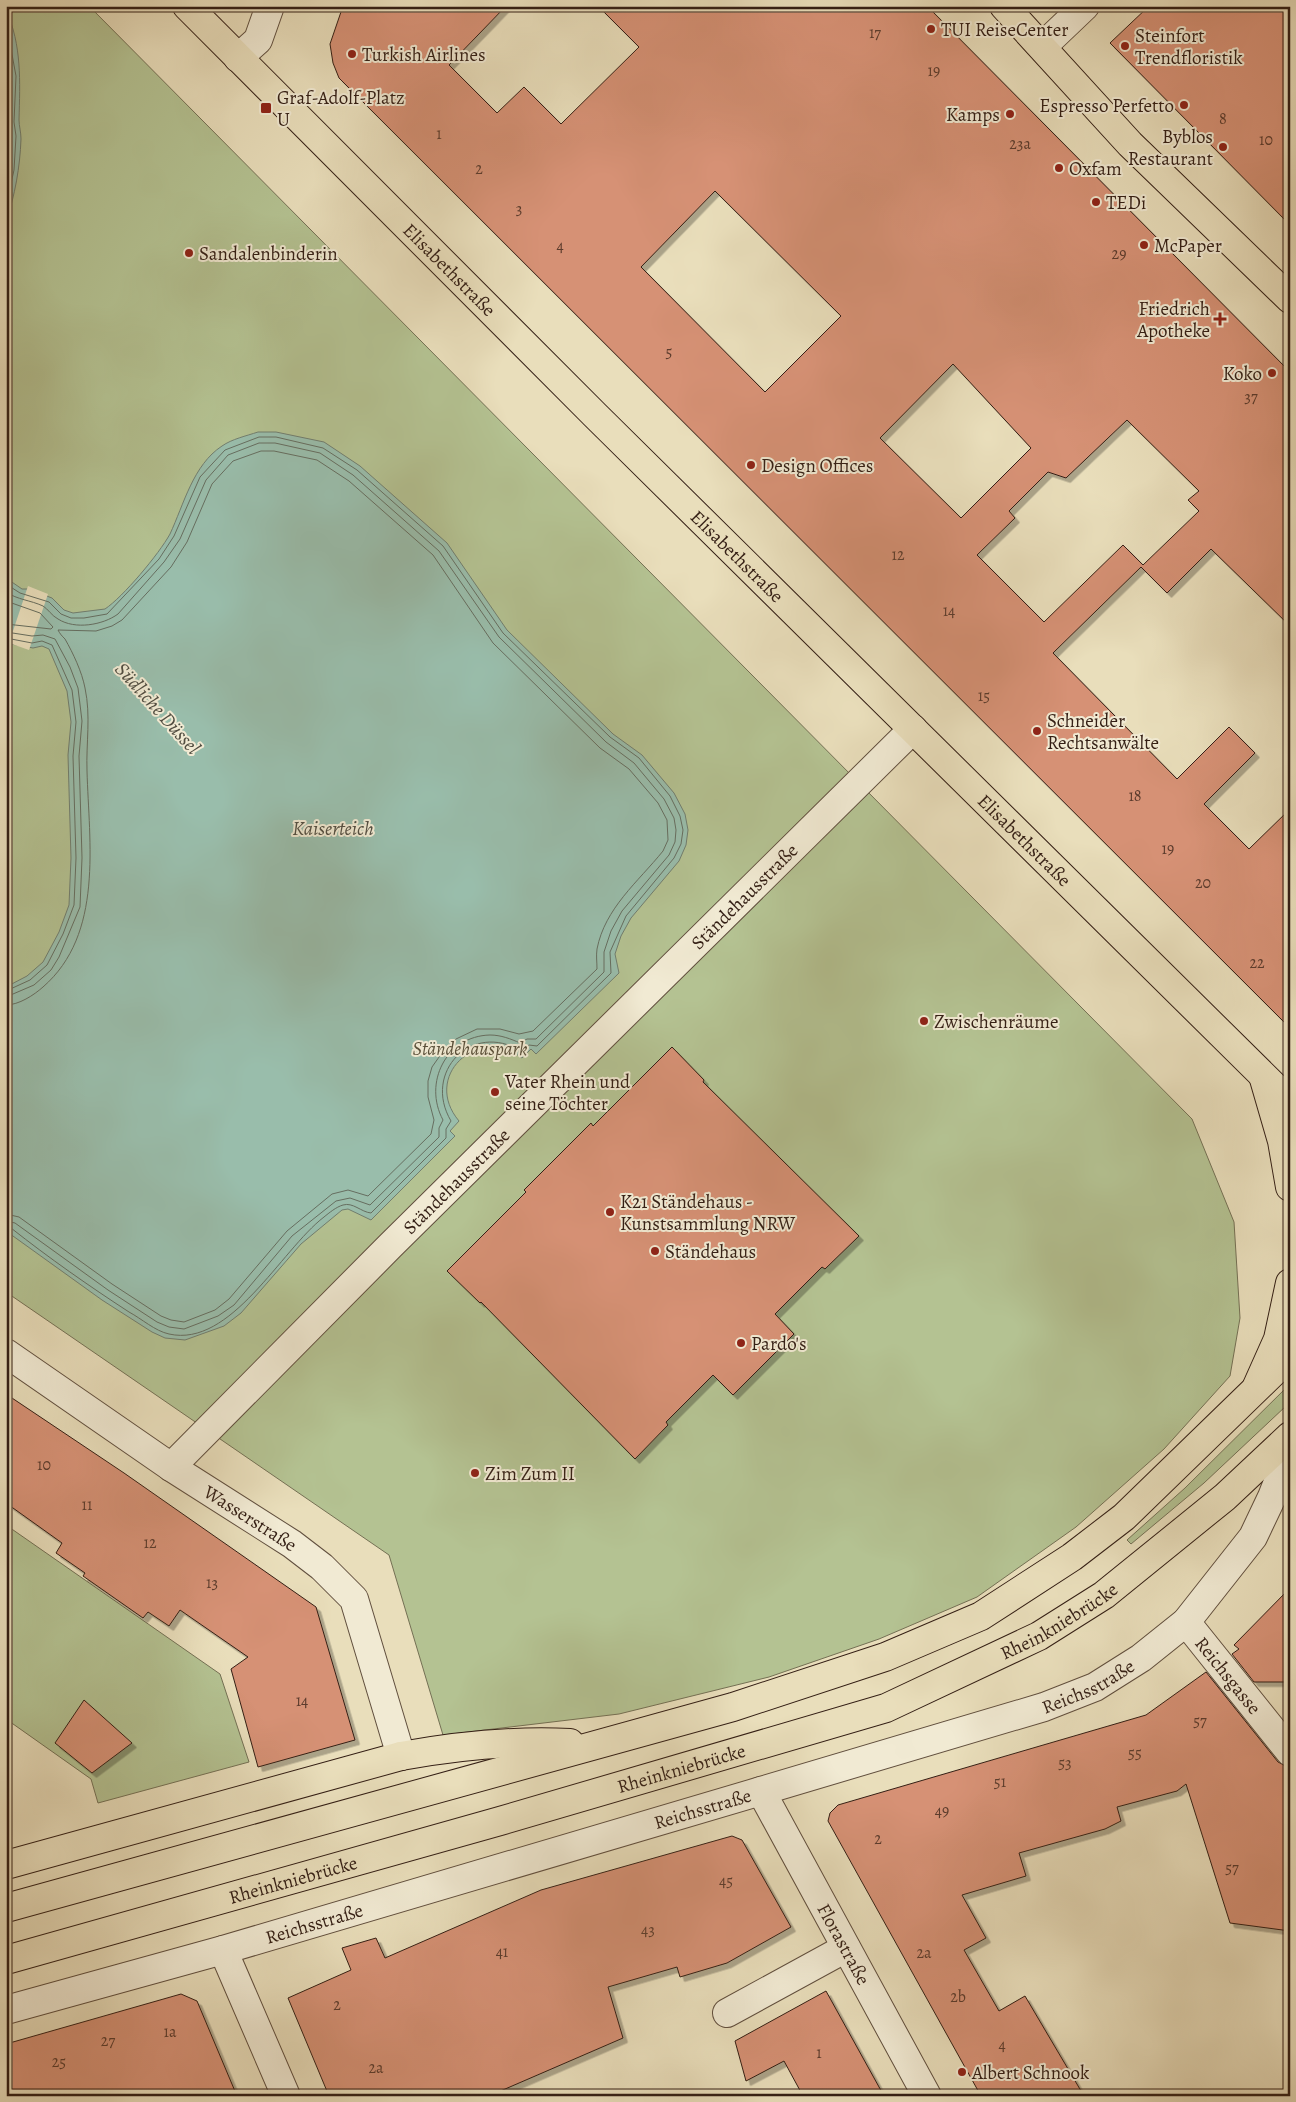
<svg xmlns="http://www.w3.org/2000/svg" width="1296" height="2102" viewBox="0 0 1296 2102" font-family="Alegreya,serif">
<style>
.green{fill:#b4c292;stroke:#747054}
.water{fill:#99bdab;stroke:#717e6f}
.pier{fill:#e9debb}
.lines{fill:none;stroke-linecap:round;stroke-linejoin:round}
.shore{stroke:#666e60;stroke-width:1}
.building{fill:#d69174;stroke:#341f15;fill-rule:evenodd;filter:url(#shadow)}
.minor-casing{stroke:#614f3e;stroke-width:30}
.major-casing{stroke:#341f15;stroke-width:30}
.highway-casing{stroke:#341f15;stroke-width:30}
.minor{stroke:#f1ead3;stroke-width:28}
.major{stroke:#e9debb;stroke-width:28}
.highway{stroke:#e9debb;stroke-width:28}
.poi-dot{fill:#8f2418;stroke:#f1ead3;stroke-width:2}
.labels{text-anchor:middle;stroke-width:4;stroke-linejoin:round;paint-order:stroke}
.number-label{font-size:16px;fill:#5c3c2d}
.poi-label{font-size:19px;fill:#341f15;stroke:#f1ead3;text-anchor:start}
.street-label{font-size:19px;fill:#341f15;stroke:#f1ead3}
.park-label{font-size:19px;font-style:italic;fill:#5a503a;stroke:#f1ead3}
.water-label{font-size:20px;font-style:italic;fill:#524e42;stroke:#f1ead3}
</style>
<defs>
<filter id="shadow"><feDropShadow dx="4.5" dy="4.5" stdDeviation="0" flood-color="#0004"/></filter>
</defs>
<rect width="100%" height="100%" fill="#e9debb"/>
<filter id="stains"><feTurbulence type="fractalNoise" baseFrequency=".004" numOctaves="4"/><feColorMatrix values="0 0 0 0 .2 0 0 0 0 .09 0 0 0 0 .02 0 0 0 .5 -.17"/></filter>
<radialGradient id="worn" r=".72"><stop offset=".6" stop-color="#630" stop-opacity="0"/><stop offset="1" stop-color="#630" stop-opacity=".3"/></radialGradient>
<g class="green">
<path d="M6,6h83l1103,1113 42,103 6,96 -10,58 -66,73 -88,78 -99,70 -98,42 -110,38 -150,37 -176,21 -54,-180 -383,-263z"/>
<path d="M1290,1384v18l-4,4 -82,77 -73,61 -4,-4 58,-52z"/>
<path d="M6,1525l214,149 29,88 -151,41 -7,-24 -85,-60z"/>
</g>
<g class="water">
<path d="M6,10c16,35 14,72 13,110 0,6 2,12 2,19 -1,28 -6,56 -15,83z"/>
<path d="M258,432h18l48,10 36,24 87,77 60,87 106,104 29,21 32,38 11,21 3,16 -2,15 -7,16 -48,57 -10,18 -6,18 4,19 -83,81 -5,-5 -9,9c-46,-33 -100,19 -63,63l-9,10 5,5 -84,84 -23,-11 -6,1 -41,34 -60,69 -17,13 -39,14 -20,-2 -13,-6 -50,-32 -96,-69v-244l21,-11 16,-14 16,-30 10,-27 2,-47 -3,-103 3,-33 -4,-31 -18,-42 -7,-3 -9,2 -27,-5v-65l16,11h6l24,9 12,12 9,3 32,-4c18,-12 54,-55 65,-75 14,-30 23,-69 52,-88 10,-7 24,-10 36,-14z"/>
</g>
<path class="pier" d="M28,586l20,8 -19,56 -20,-7z"/>
<g class="lines">
<g class="shore">
<path d="M6,22l10,54 -2,46 2,14 -2,34 -8,36"/>
<path d="M6,56l4,21 -2,45 2,15 -4,40"/>
<path d="M6,584l14,9 29,9 12,12 10,4h13l23,-4 52,-55 15,-23 26,-59 25,-27 34,-13h17l47,11 34,22 86,76 60,87 107,104 29,21 31,38 10,20 3,14 -2,14 -7,14 -48,58 -16,36 1,21 -74,73 -8,-1 -8,6c-49,-30 -99,21 -70,70l-5,8v9l-75,75c-10,-1 -18,-11 -28,-8 -7,2 -14,8 -19,12 -43,33 -93,131 -155,117 -14,-3 -27,-15 -40,-22 -40,-26 -80,-54 -118,-84h-5"/>
<path d="M6,592c12,8 24,8 37,14 5,3 9,10 15,13 17,11 45,6 60,-5l46,-52 16,-23 26,-59 22,-25 31,-12h16l45,10 33,22 86,76 60,86 107,105 28,21 30,36 10,19 2,12 -1,12 -6,13 -47,56 -11,20 -7,21v20l-68,67h-9l-7,4c-9,-4 -19,-8 -30,-8 -44,1 -67,48 -47,85l-4,8v9l-69,68 -20,-7 -14,3 -44,35 -58,69 -16,11 -34,13 -15,-2 -12,-5 -49,-32 -93,-67 -9,-2"/>
<path d="M6,601l34,12 13,14 -2,2 -45,-5"/>
<path d="M6,632l26,4 11,-1 12,4 15,28 8,21 4,33 -3,35 3,102 -2,49 -21,50 -8,13 -17,15 -28,12"/>
<path d="M6,638l26,5 10,-2 10,4 20,45 4,32 -3,34 3,102 -2,47 -11,29 -16,31 -17,15 -24,11"/>
<path d="M6,1005c13,0 28,-10 37,-18 61,-53 46,-144 44,-216 -1,-28 4,-55 -2,-83 -3,-16 -12,-35 -20,-49 -3,-3 -5,-5 -7,-9l38,1 16,-5 10,-6 49,-53 16,-25 25,-58 21,-23 28,-10h13l43,9 32,21 84,74 60,88 107,105 29,21 29,34 9,17 1,20 -5,11c-25,31 -58,57 -66,98 -1,7 0,13 0,20l-64,62 -14,3 -19,-5h-23l-21,10 -12,11 -12,17 -4,14v16l6,23 -3,14 -63,62 -20,-6 -16,4 -45,37 -58,68 -14,11 -31,12 -13,-2 -10,-4 -49,-32 -93,-67 -13,-3"/>
</g>
</g>
<g class="building">
<path d="M343,6h163l-57,59 48,48 27,-26 37,37 78,-77 -41,-41h329l363,366v254l-79,-77 -44,44 -26,-26 -88,86 124,126 52,-52 26,26 -51,51 45,45 41,-40v219l-951,-950 -6,-15 -3,-19zM715,191l126,125 -76,76 -124,-125zM953,364l78,84 -70,70 -81,-80zM1127,420l72,71 -11,9 11,11 -56,54 -20,-20 -79,77 -67,-67 38,-37 -6,-7 39,-39 18,6z"/>
<path d="M1149,6h141v219l-180,-182z"/>
<path d="M672,1047l32,33 -1,2 156,154 -34,33 -3,-2 -47,47 19,20 -61,61 -20,-20 -47,47 2,3 -33,34 -154,-157 -1,1 -33,-32 79,-79 -2,-2 67,-67 2,3z"/>
<path d="M6,1394l118,79 192,134 39,133 -97,27 -27,-98 17,-12 -68,-47 -11,16 -21,-14 -5,6 -60,-42 2,-3 -29,-20 6,-10 -56,-40z"/>
<path d="M1290,1588v94h-36l-22,-28 7,-5 -5,-4z"/>
<path d="M1206,1672l72,90 12,6v163l-60,-8 -44,-139 -9,7 -60,16 4,14 -16,8 -86,24 7,23 -64,19 24,43 -22,12 35,61 26,-15 59,100h-103l-153,-275 2,-8 8,-8 308,-90z"/>
<path d="M84,1700l48,43 -40,30 -37,-30z"/>
<path d="M732,1836l10,4 49,87 -64,36 -47,14 -3,-10 -69,20 15,51 -134,58h-160l-41,-98 63,-28 -9,-22 34,-10 9,20 156,-68z"/>
<path d="M826,1991l58,105h-81l-19,-35 -38,20 -11,-40z"/>
<path d="M181,1994l16,7 40,95h-231v-52z"/>
</g>
<g class="lines">
<defs>
<g id="minor">
<path d="M1043,46l42,-40"/>
<path d="M238,58l20,-18 12,-34"/>
<path id="s1" d="M6,1353l165,114 121,77 30,23 32,32 47,157"/>
<path id="s2" d="M171,1467l219,-221 523,-517"/>
<path id="s3" d="M1186,1622l104,130"/>
<path id="s4" d="M761,1791l166,305"/>
<path d="M223,1950l63,146"/>
<path id="s5" d="M6,2010l217,-60 538,-159 283,-84 51,-20 46,-29 45,-36 67,-85 19,-40 18,-46"/>
<path d="M727,2013l119,-65"/>
</g>
<g id="major">
<path id="s6" d="M187,6l408,409 695,687"/>
<path d="M1004,6l126,138 160,155"/>
<path d="M1264,1079l18,62 8,46"/>
<path d="M1257,1386l21,-47 12,-56"/>
<path d="M6,1865l395,-109"/>
</g>
<g id="highway">
<path d="M401,1756c56,-10 112,-16 169,-13"/>
<path d="M6,1908l727,-201 152,-50 96,-41 91,-59 52,-40 166,-161"/>
<path id="s7" d="M6,1960l494,-139 386,-113 153,-72 65,-41 121,-98 65,-61"/>
</g>
</defs>
<use href="#minor" class="minor-casing"/>
<use href="#major" class="major-casing"/>
<use href="#highway" class="highway-casing"/>
<use href="#minor" class="minor"/>
<use href="#major" class="major"/>
<use href="#highway" class="highway"/>
</g>
<g class="poi-dot">
<circle cx="931" cy="29" r="5"/>
<circle cx="1125" cy="46" r="5"/>
<circle cx="352" cy="54" r="5"/>
<circle cx="1184" cy="105" r="5"/>
<rect x="260" y="102" width="12" height="12" rx="2.5"/>
<circle cx="1010" cy="114" r="5"/>
<circle cx="1223" cy="147" r="5"/>
<circle cx="1059" cy="168" r="5"/>
<circle cx="1096" cy="202" r="5"/>
<circle cx="1144" cy="245" r="5"/>
<circle cx="189" cy="253" r="5"/>
<path d="M1217.5 311.5h5v5h5v5h-5v5h-5v-5h-5v-5h5z"/>
<circle cx="1272" cy="373" r="5"/>
<circle cx="751" cy="465" r="5"/>
<circle cx="1037" cy="731" r="5"/>
<circle cx="924" cy="1021" r="5"/>
<circle cx="495" cy="1092" r="5"/>
<circle cx="610" cy="1212" r="5"/>
<circle cx="655" cy="1251" r="5"/>
<circle cx="741" cy="1343" r="5"/>
<circle cx="475" cy="1473" r="5"/>
<circle cx="962" cy="2072" r="5"/>
</g>
<g class="labels">
<g class="number-label">
<text x="875" y="38">17</text>
<text x="934" y="76">19</text>
<text x="1223" y="124">8</text>
<text x="439" y="139">1</text>
<text x="1266" y="145">10</text>
<text x="1020" y="149">23a</text>
<text x="479" y="174">2</text>
<text x="519" y="214">3</text>
<text x="560" y="251">4</text>
<text x="1119" y="259">29</text>
<text x="669" y="357">5</text>
<text x="1251" y="402">37</text>
<text x="898" y="560">12</text>
<text x="949" y="616">14</text>
<text x="984" y="701">15</text>
<text x="1135" y="801">18</text>
<text x="1168" y="854">19</text>
<text x="1203" y="888">20</text>
<text x="1257" y="968">22</text>
<text x="44" y="1470">10</text>
<text x="87" y="1510">11</text>
<text x="150" y="1548">12</text>
<text x="212" y="1588">13</text>
<text x="302" y="1706">14</text>
<text x="1200" y="1726">57</text>
<text x="1135" y="1758">55</text>
<text x="1065" y="1768">53</text>
<text x="1000" y="1787">51</text>
<text x="942" y="1816">49</text>
<text x="878" y="1844">2</text>
<text x="1232" y="1873">57</text>
<text x="726" y="1886">45</text>
<text x="648" y="1935">43</text>
<text x="502" y="1957">41</text>
<text x="924" y="1958">2a</text>
<text x="958" y="2002">2b</text>
<text x="337" y="2010">2</text>
<text x="170" y="2037">1a</text>
<text x="108" y="2046">27</text>
<text x="1002" y="2050">4</text>
<text x="819" y="2058">1</text>
<text x="59" y="2067">25</text>
<text x="376" y="2073">2a</text>
</g>
<g class="poi-label">
<text x="941" y="36">TUI ReiseCenter</text>
<text x="1135" y="42">Steinfort<tspan x="1135" dy="22">Trendfloristik</tspan></text>
<text x="362" y="61">Turkish Airlines</text>
<text x="277" y="104">Graf-Adolf-Platz<tspan x="277" dy="22">U</tspan></text>
<text x="1174" y="112" text-anchor="end">Espresso Perfetto</text>
<text x="1000" y="121" text-anchor="end">Kamps</text>
<text x="1213" y="143" text-anchor="end">Byblos<tspan x="1213" dy="22">Restaurant</tspan></text>
<text x="1069" y="175">Oxfam</text>
<text x="1106" y="209">TEDi</text>
<text x="1154" y="252">McPaper</text>
<text x="199" y="260">Sandalenbinderin</text>
<text x="1210" y="315" text-anchor="end">Friedrich<tspan x="1210" dy="22">Apotheke</tspan></text>
<text x="1262" y="380" text-anchor="end">Koko</text>
<text x="761" y="472">Design Offices</text>
<text x="1047" y="727">Schneider<tspan x="1047" dy="22">Rechtsanwälte</tspan></text>
<text x="934" y="1028">Zwischenräume</text>
<text x="505" y="1088">Vater Rhein und<tspan x="505" dy="22">seine Töchter</tspan></text>
<text x="620" y="1208">K21 Ständehaus -<tspan x="620" dy="22">Kunstsammlung NRW</tspan></text>
<text x="665" y="1258">Ständehaus</text>
<text x="751" y="1350">Pardo's</text>
<text x="485" y="1480">Zim Zum II</text>
<text x="972" y="2079">Albert Schnook</text>
</g>
<g class="street-label">
<text dy="7" stroke="none"><textPath href="#s6" startOffset="372">Elisabethstraße</textPath></text>
<text dy="7" stroke="none"><textPath href="#s6" startOffset="778">Elisabethstraße</textPath></text>
<text dy="7" stroke="none"><textPath href="#s6" startOffset="1182">Elisabethstraße</textPath></text>
<text dy="7" stroke="none"><textPath href="#s2" startOffset="809">Ständehausstraße</textPath></text>
<text dy="7" stroke="none"><textPath href="#s2" startOffset="404">Ständehausstraße</textPath></text>
<text dy="7" stroke="none"><textPath href="#s1" startOffset="295">Wasserstraße</textPath></text>
<text dy="7" stroke="none"><textPath href="#s7" startOffset="1109">Rheinkniebrücke</textPath></text>
<text dy="7" stroke="none"><textPath href="#s3" startOffset="68">Reichsgasse</textPath></text>
<text dy="7" stroke="none"><textPath href="#s5" startOffset="1130">Reichsstraße</textPath></text>
<text dy="7" stroke="none"><textPath href="#s7" startOffset="702">Rheinkniebrücke</textPath></text>
<text dy="7" stroke="none"><textPath href="#s5" startOffset="725">Reichsstraße</textPath></text>
<text dy="7" stroke="none"><textPath href="#s7" startOffset="298">Rheinkniebrücke</textPath></text>
<text dy="7" stroke="none"><textPath href="#s5" startOffset="320">Reichsstraße</textPath></text>
<text dy="7" stroke="none"><textPath href="#s4" startOffset="174">Florastraße</textPath></text>
</g>
<g class="park-label">
<text x="470" y="1055">Ständehauspark</text>
</g>
<g class="water-label">
<text transform="translate(158 708) rotate(48)" y="7">Südliche Düssel</text>
<text x="333" y="835">Kaiserteich</text>
</g>
</g>
<rect width="1296" height="2102" fill="none" stroke="#e9debb" stroke-width="25"/>
<rect x="8" y="8" width="1281" height="2087" fill="none" stroke="#341f15" stroke-width="2.5"/>
<rect x="12" y="12" width="1271" height="2077" fill="none" stroke="#341f15"/>
<rect width="100%" height="100%" filter="url(#stains)"/>
<rect width="100%" height="100%" fill="url(#worn)"/>
</svg>
